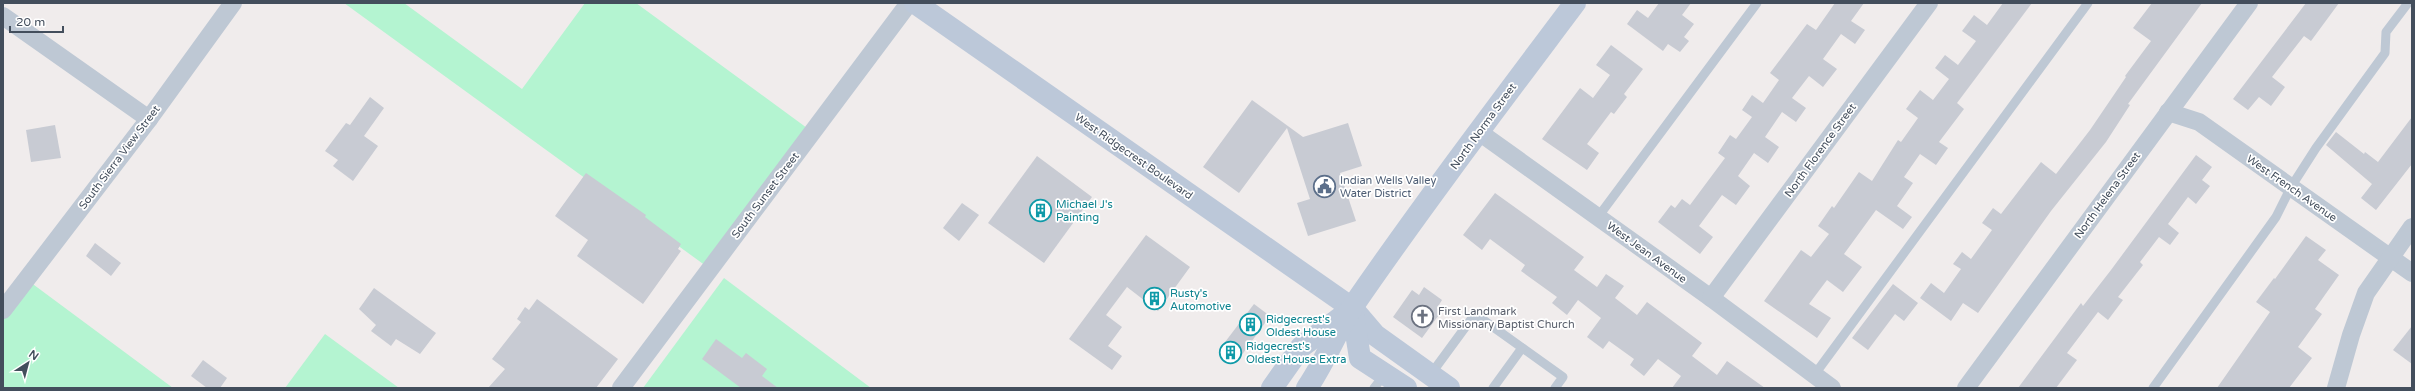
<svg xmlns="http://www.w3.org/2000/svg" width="2415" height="391" viewBox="0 0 2415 391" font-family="'Varela Round',sans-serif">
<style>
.green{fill:#b4f4d1}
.building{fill:#c8cbd3}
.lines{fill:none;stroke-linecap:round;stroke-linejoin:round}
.lane{stroke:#bec8d4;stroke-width:9}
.street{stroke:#bec8d4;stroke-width:18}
.secondary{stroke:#bcc8d9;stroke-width:22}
.labels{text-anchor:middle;stroke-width:3.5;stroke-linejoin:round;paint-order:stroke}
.street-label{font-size:11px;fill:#434e5c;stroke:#fff}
.service-label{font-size:11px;fill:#4e5e75;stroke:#fff;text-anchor:start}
.culture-label{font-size:11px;fill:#0d838f;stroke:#fff;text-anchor:start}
.worship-label{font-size:11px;fill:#5b616d;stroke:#fff;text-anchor:start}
</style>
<rect width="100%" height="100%" fill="#f0ecec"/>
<g class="green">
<path d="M344,3h60l118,86 63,-86h51l171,125 -101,138z"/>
<path d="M724,278l147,110h-228z"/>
<path d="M30,282l143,106h-170v-69z"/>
<path d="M325,334l74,54h-114z"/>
</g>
<g class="building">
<path d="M1659,3h32l-9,12 12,9 -10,13 5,4 -9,11 -12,-8 -5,7 -36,-27 10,-14 11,8z"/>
<path d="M1835,3h29l-13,18 14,9 -10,14 -14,-10 -18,25 14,10 -14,18 -14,-11 -17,22 14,10 -10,14 -14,-10 -17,25 14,10 -11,16 -14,-10 -16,23 12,10 -14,19 -14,-10 -23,31 14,11 -13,17 -42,-32 13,-17 4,3 7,-9 8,6 35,-47 -7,-5 12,-18 6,4 16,-22 -10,-7 10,-15 11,8 16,-23 -9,-7 37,-49 9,6z"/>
<path d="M2003,3h29l-75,100 7,6 -25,33 9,6 -12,17 -16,-11 -16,23 9,6 -16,23 15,11 -9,12 -27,-19 -32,44 18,13 -19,25 -16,-12 -18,24 22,14 -14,20 -53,-37 37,-51 10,7 18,-23 -11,-8 14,-20 2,2 25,-36 13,9 26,-41 3,2 17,-24 -12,-9 14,-19 13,10 16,-21 -14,-11 10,-13 13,10 18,-24 -14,-10 12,-16 13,10z"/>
<path d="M2152,3h50l-74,101 2,1 -24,37 -55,69 -73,102 -15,-10 -12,18 -31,-23 11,-15 13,10 17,-24 -8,-5 9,-12 9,7 21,-29 -10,-7 11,-15 8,6 40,-52 15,12 34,-44 36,-53 -1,-1 26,-35 -18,-13z"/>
<path d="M2306,3h33l-28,38 -7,-5 -32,41 13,10 -14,19 -12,-9 -11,13 -15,-11z"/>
<path d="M1611,45l32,24 -19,25 3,3 -13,17 -3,-2 -24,32 12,9 -12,17 -45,-31 38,-51 13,10 17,-23 -14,-10z"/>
<path d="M370,97l14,11 -20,28 14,10 -25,35 -20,-15 5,-6 -13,-9 21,-28 4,2z"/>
<path d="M1252,100l51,37 45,-14 14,43 -22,7 16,48 -48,15 -11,-33 13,-4 -23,-71 -48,65 -36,-26z"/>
<path d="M2412,117v47l-36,46 -15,-12 11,-14 -46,-39 10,-13 28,22 1,-2 13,10z"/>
<path d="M55,125l6,33 -30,4 -5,-32z"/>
<path d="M2196,155l16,12 -10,13 8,6 -14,18 -8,-7 -20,27 11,9 -9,12 -11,-8 -19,25 3,3 -25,32 5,3 -15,20 -10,-8 -31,41 10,7 -21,28h-38l63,-85 2,3 28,-36z"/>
<path d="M1037,156l55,41 -48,66 -56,-40z"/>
<path d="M586,173l60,42 -1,2 36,27 -3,5 3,2 -38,53 -66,-48 11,-16 -33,-24z"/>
<path d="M1495,193l89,64 -10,13 23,17 9,-13 18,12 -9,12 22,17 10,-13 55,41 -10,13 25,19 10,-14 38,27h-93l9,-12 -23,-17 -14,17 -14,-11 4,-6 -25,-18 -6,8 -16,-12 14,-19 -23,-18 -11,15 -15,-12 5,-6 -36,-26 4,-6 -35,-26 -8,11 -19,-15z"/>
<path d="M962,203l17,12 -20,26 -16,-13z"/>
<path d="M1146,235l44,32 -32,44 -31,-24 -21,28 16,12 -14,19 14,10 -10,14 -43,-31z"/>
<path d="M2306,236l20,14 -8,10 21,15 -24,34 7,5 -24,33 14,11 -23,30h-72l53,-76 -14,-10 18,-24 1,1z"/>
<path d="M95,243l26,20 -10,13 -25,-20z"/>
<path d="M1893,284l25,19 -14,18 -9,-7 -27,36 -16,-12z"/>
<path d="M1424,287l18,13 -5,8 4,4 -19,26 -29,-21 19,-27 7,5z"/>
<path d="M374,288l62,45 -16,21 -24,-15 -5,7 -20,-15 5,-6 -17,-16z"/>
<path d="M537,299l81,60 -22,29h-108l17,-19 -13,-10 29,-37 -4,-3 8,-12 4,3z"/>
<path d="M1254,304l16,12 -34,47 -17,-13z"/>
<path d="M2412,326v38l-19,-14z"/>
<path d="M716,339l26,19 4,-5 21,16 -5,7 16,12h-37l-39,-29z"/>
<path d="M203,360l24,18 -7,10h-13l-16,-12z"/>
</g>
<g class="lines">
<g class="lane">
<path d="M1598,217l159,-214"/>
<path d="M1431,374l44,-60 88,63 -8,11"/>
<path d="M1815,374l273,-371"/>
<path d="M1374,388l11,-14"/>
<path d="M1493,388l29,-40"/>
<path d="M2153,388l123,-171 15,-30 25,-39 69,-95 1,-21 22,-29"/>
</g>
<g class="street">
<path d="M3,16l146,103"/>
<path d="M2168,112l31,10 213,151"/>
<path d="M1479,132l232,166 121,90"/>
<path d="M1711,298l218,-295"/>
<path d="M3,310l146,-191 84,-116"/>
<path d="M621,388l288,-385"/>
<path d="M1966,388l283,-385"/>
<path d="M2336,388l15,-53 15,-42 46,-66"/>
</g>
<g class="secondary">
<path d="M915,3l437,305 23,27 74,53"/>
<path d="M1352,308l8,50 46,30"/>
<path d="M1272,388l29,-41 47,-35"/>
<path d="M1307,388c18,-26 29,-56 46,-82 71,-103 147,-203 222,-303"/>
</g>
</g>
<defs>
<symbol id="civic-ring" viewBox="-11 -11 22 22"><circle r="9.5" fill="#fff" stroke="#5c6f8a" stroke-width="1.5"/><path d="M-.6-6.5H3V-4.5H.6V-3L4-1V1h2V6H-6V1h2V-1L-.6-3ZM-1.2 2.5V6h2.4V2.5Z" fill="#5c6f8a"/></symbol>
<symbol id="building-ring" viewBox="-11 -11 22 22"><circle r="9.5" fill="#fff" stroke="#0f9aa8" stroke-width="1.5"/><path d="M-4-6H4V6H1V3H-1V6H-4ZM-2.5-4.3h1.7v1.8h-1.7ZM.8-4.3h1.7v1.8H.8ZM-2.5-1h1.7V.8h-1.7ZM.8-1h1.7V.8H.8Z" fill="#0f9aa8"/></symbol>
<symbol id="church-ring" viewBox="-11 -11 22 22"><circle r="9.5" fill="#fff" stroke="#6b7280" stroke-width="1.5"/><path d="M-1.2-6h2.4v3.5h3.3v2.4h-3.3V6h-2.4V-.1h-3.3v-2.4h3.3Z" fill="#6b7280"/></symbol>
</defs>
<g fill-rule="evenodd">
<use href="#civic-ring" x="1312" y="174" width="25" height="25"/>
<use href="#building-ring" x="1028" y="198" width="25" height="25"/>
<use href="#building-ring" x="1142" y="286" width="25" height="25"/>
<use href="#church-ring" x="1410" y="304" width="25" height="25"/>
<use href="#building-ring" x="1238" y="312" width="25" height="25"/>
<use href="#building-ring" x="1218" y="340" width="25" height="25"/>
</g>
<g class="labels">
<g class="street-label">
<text transform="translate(1483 126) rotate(-54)" y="4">North Norma Street</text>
<text transform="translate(1820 150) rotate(-54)" y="4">North Florence Street</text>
<text transform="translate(1134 156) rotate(35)" y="4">West Ridgecrest Boulevard</text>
<text transform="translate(119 157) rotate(-53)" y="4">South Sierra View Street</text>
<text transform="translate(2292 188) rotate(35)" y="4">West French Avenue</text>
<text transform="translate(765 195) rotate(-53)" y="4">South Sunset Street</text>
<text transform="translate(2107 195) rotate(-54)" y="4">North Helena Street</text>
<text transform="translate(1647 252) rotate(36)" y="4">West Jean Avenue</text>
</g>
<g class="service-label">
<text x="1340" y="184">Indian Wells Valley<tspan x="1340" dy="13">Water District</tspan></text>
</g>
<g class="culture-label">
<text x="1056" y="208">Michael J's<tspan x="1056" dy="13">Painting</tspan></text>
<text x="1170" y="297">Rusty's<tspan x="1170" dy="13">Automotive</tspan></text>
<text x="1266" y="323">Ridgecrest's<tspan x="1266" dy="13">Oldest House</tspan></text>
<text x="1246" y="350">Ridgecrest's<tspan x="1246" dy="13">Oldest House Extra</tspan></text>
</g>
<g class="worship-label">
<text x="1438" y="315">First Landmark<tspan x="1438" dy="13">Missionary Baptist Church</tspan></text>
</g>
</g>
<rect width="2415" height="391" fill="none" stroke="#434e5c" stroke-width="8"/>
<g transform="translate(28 363) rotate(36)" stroke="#ffffff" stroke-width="3" paint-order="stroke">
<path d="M0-3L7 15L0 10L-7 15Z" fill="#434e5c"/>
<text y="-6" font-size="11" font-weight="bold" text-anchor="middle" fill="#434e5c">N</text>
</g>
<path d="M10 26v6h53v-6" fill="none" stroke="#434e5c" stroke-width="2"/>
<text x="16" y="26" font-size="12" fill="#434e5c" stroke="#ffffff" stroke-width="3" paint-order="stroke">20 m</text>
</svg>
